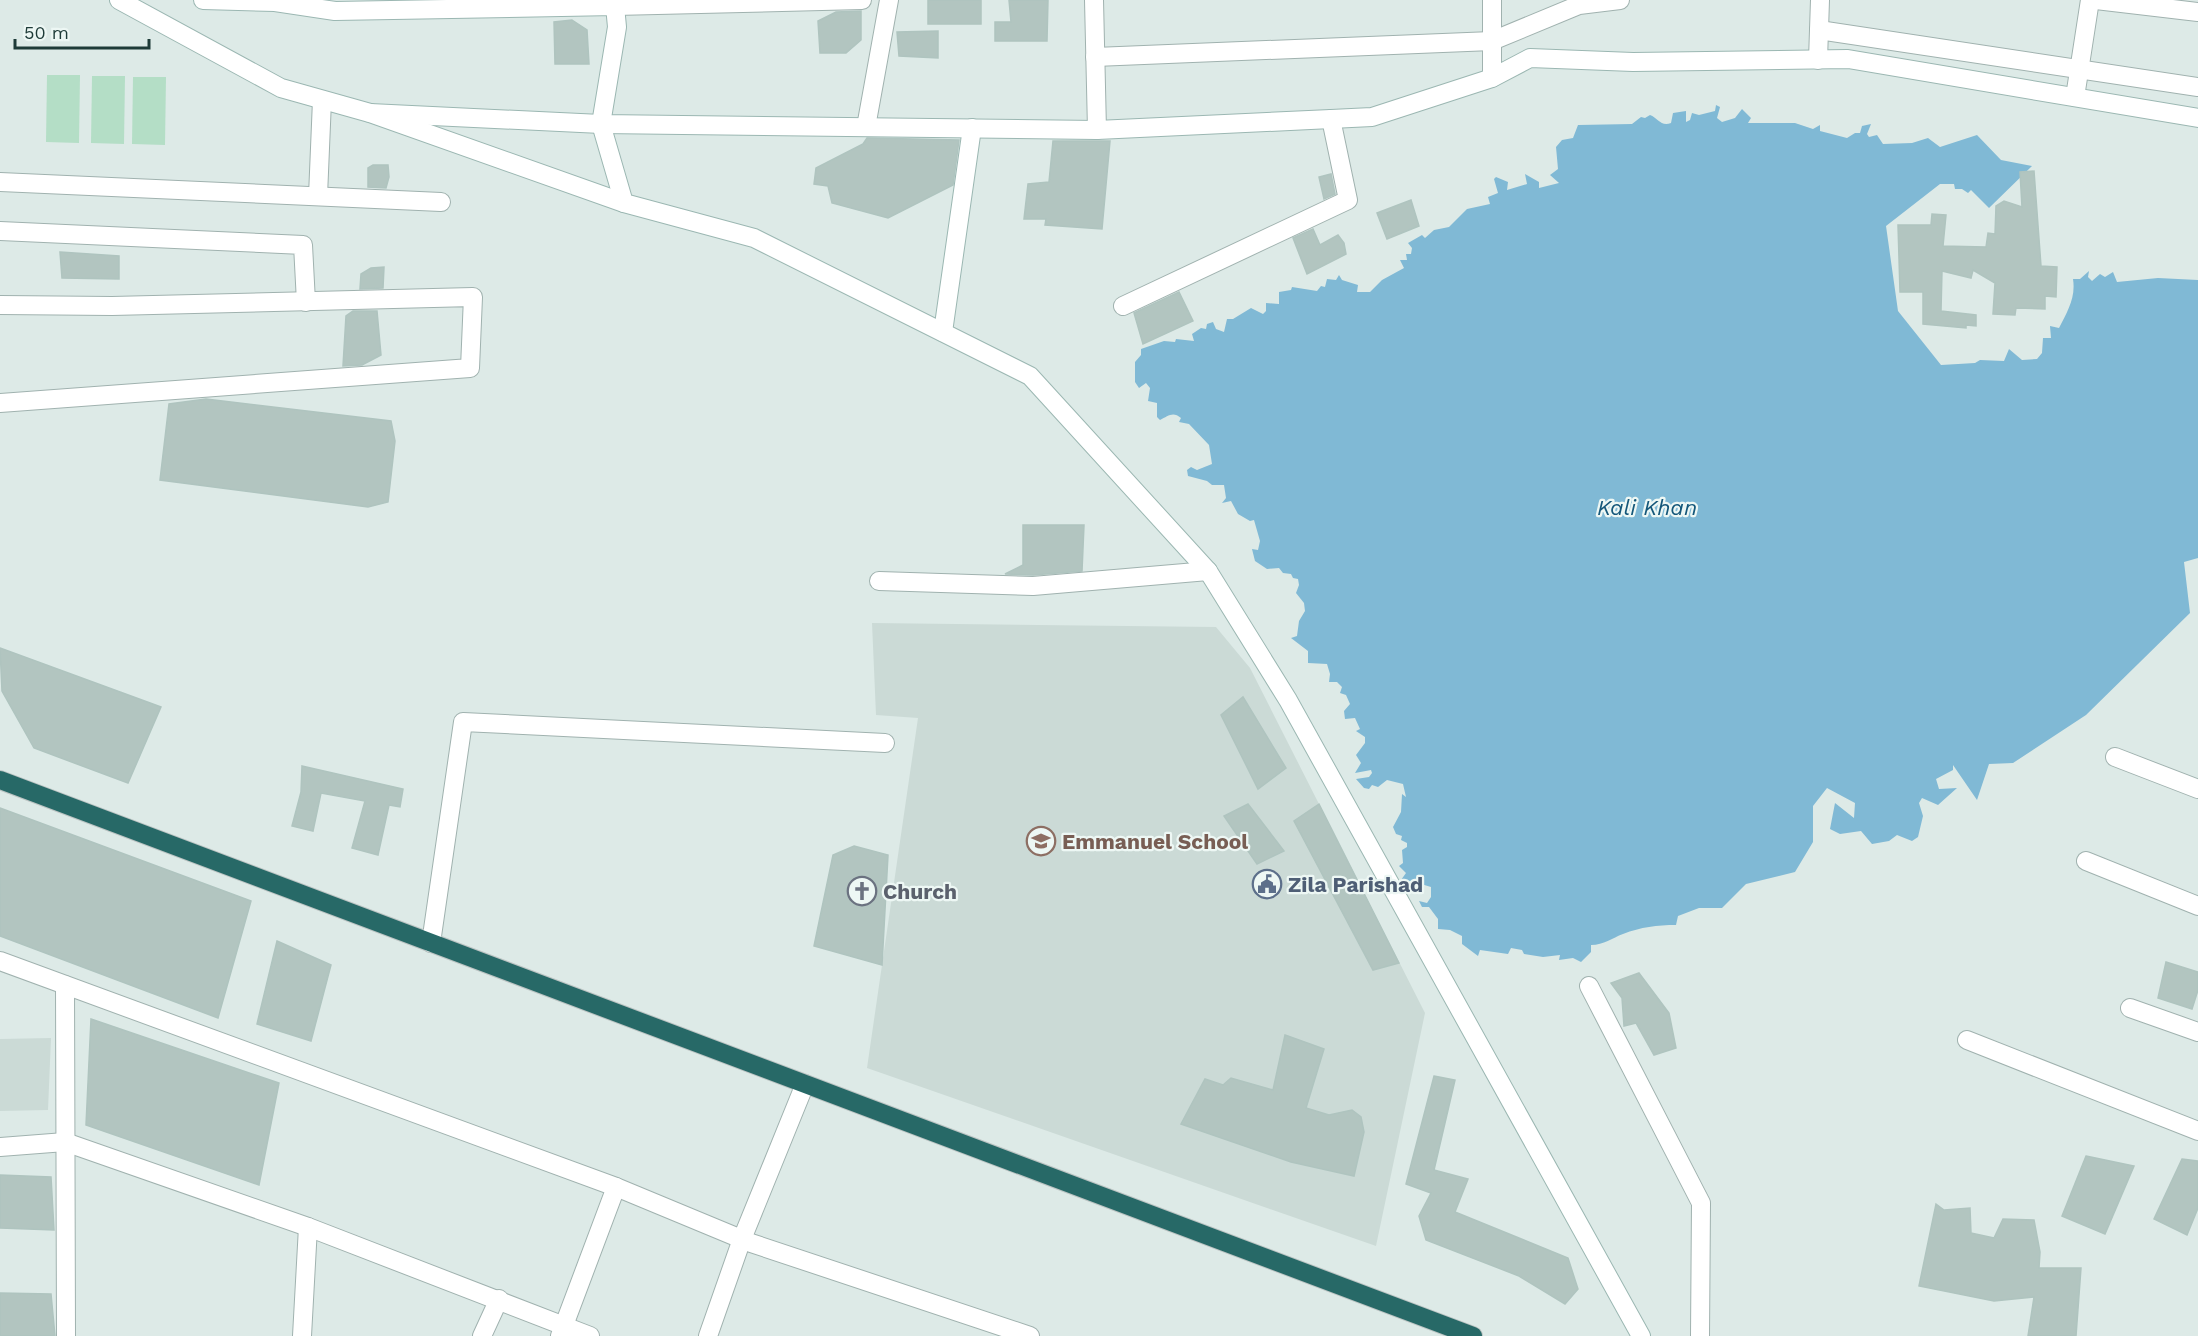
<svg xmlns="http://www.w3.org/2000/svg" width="2198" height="1336" font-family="'Work Sans',sans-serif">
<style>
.built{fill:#cbdad6}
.green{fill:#b4dec6}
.water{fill:#80b9d5}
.building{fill:#b2c5c0;stroke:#afc4bf;stroke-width:1.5}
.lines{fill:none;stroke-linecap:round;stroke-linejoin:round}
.street-casing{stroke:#a0b2af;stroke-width:20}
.secondary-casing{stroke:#9bb7b2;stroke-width:20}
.highway-casing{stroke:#bcc4c3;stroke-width:20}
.street{stroke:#fff;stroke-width:18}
.secondary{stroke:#fff;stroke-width:18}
.highway{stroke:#276967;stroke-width:18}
.labels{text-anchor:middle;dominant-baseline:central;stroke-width:4.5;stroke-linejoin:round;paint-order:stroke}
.education-label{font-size:21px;font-weight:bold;fill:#785e54;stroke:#edf7f4;text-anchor:start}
.service-label{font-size:21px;font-weight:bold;fill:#4e5e75;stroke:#edf7f4;text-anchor:start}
.worship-label{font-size:21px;font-weight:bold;fill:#5b616d;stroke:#edf7f4;text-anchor:start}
.water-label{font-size:22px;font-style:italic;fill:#14577a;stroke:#edf7f4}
</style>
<rect width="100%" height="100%" fill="#ddeae7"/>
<g class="built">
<polygon points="872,623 1216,627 1250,668 1425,1013 1376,1246 867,1068 918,718 876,715"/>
<polygon points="51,1038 48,1110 0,1111 0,1039"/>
</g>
<g class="green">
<polygon points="47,75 80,75 79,143 46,142"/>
<polygon points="92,76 125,76 124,144 91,143"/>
<polygon points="133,77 166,77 165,145 132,144"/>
</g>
<path class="water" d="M1716 105 1720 107 1717 118 1722 122 1735 118 1742 109 1751 118 1748 123H1795L1813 129 1820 125V131L1847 138 1855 133H1860L1862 126 1871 124 1867 134 1869 137 1877 135 1883 144 1912 143 1928 138 1940 147 1977 135 2001 160 2032 166 1989 208 1971 190 1968 193 1962 189H1955L1954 184H1940L1886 226 1898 311 1941 365 1975 363 1980 360 2004 361 2009 349 2022 360 2037 359 2042 353 2043 338H2051L2050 326 2059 328C2067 312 2076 298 2073 279H2080L2089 271 2088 277 2092 281 2100 274 2105 277 2113 272 2117 282 2158 278 2198 280V558L2184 562 2190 613 2086 715 2013 763 1989 764 1977 800 1953 765V770L1936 779 1939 789 1957 788 1938 805 1922 798 1919 803 1923 816 1918 837 1912 841 1897 835 1889 841 1872 844 1861 831 1840 834 1830 829 1835 803 1854 818 1855 803 1827 788 1813 806V842L1795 872 1746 884 1722 908H1699L1678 916 1676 925C1657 925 1641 927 1623 934 1612 938 1604 945 1591 945V952L1581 962 1573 958 1559 960 1560 955 1543 957 1524 954 1522 950 1511 948 1508 954 1480 950 1478 956 1462 944V936L1450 930 1438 929V919L1429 907H1422L1419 901 1427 903 1431 897V887L1411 881 1403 885 1401 880 1406 873 1399 866 1403 863 1402 850 1407 847V843L1401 840 1402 836 1396 834 1393 827 1401 812 1402 794 1406 797 1403 784 1387 780 1378 787 1372 785 1369 789 1364 788 1356 779 1369 777 1372 773 1371 770 1355 773 1361 763 1356 755 1365 743V737L1356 731 1360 729 1355 718 1345 719 1344 711 1350 704 1346 695 1340 693 1342 687 1337 682H1329L1330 674 1327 664 1308 663V651L1291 638 1297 636 1299 621 1305 611 1304 603 1296 593 1299 585 1298 579 1293 578 1291 574 1283 573 1279 568 1267 569 1255 561 1252 549 1258 550 1260 541 1254 520 1250 521 1238 514 1231 501 1222 503 1226 498 1224 485H1212L1207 481 1188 476 1187 470 1191 467 1197 470 1212 464 1209 445 1189 424 1179 422 1181 418C1173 411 1168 416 1160 420L1157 417V403L1148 401 1150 388 1146 383 1139 388 1135 382V362L1141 355V349L1164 341 1175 342 1176 339 1194 341 1192 334 1201 328 1206 329 1207 324 1213 322 1216 329 1224 332 1227 319H1233L1251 308 1263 314 1266 311V303L1279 304V292L1291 290 1292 287 1317 291 1321 286 1325 287 1327 279 1336 280 1339 275 1342 280 1358 285 1357 292H1370L1382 280 1404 268 1400 260H1407L1406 254H1411L1412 248 1408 243 1422 235 1425 238 1434 230 1449 227 1467 209 1490 204 1488 197 1498 193 1494 179 1496 177 1508 182 1507 190 1527 184 1525 174 1539 182V188L1559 183 1550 175 1558 169 1556 147 1562 140 1573 138 1578 125 1632 124 1641 117 1645 118 1650 115C1658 118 1661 127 1671 123L1673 113 1686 111V122L1690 120 1692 113 1699 115 1715 111Z"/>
<g class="building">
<rect x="928" y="0" width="53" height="24"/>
<polygon points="1009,0 1048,0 1047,41 995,41 995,22 1011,22"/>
<polygon points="861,11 861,40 846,53 820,53 818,21 836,12"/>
<polygon points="572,20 587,30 589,64 555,64 554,22"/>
<polygon points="938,31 938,58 899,56 897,32"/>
<polygon points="867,138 959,140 953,185 888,218 832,203 828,186 814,184 816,168 863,144"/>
<polygon points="1053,141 1110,141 1102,229 1045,225 1046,219 1024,219 1028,184 1049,182"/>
<polygon points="373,165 388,165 389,177 386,188 368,187 368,168"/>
<polygon points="2034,171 2041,266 2057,267 2056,297 2045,296 2045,309 2016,308 2015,315 1993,314 1995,283 1973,270 1971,278 1942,271 1941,311 1976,315 1976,326 1966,325 1966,328 1923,324 1923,292 1900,292 1898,225 1931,225 1932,214 1946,215 1943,246 1986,247 1988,233 1995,234 1996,206 2004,201 2022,207 2020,172"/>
<polygon points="1331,174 1335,194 1324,199 1319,177"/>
<polygon points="1411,200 1419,226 1387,239 1377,213"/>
<polygon points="1313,229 1320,245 1338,235 1344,243 1346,254 1307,274 1293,238"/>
<polygon points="60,252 119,256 119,279 62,278"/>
<polygon points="384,267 383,288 360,289 361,274 371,268"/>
<polygon points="1179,292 1193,321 1143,344 1134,313"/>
<polygon points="353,311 377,311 381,355 362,365 343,366 346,316"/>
<polygon points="206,399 391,421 395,441 388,502 368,507 160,480 169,404"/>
<polygon points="1023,525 1084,525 1082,571 1033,575 1005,574 1023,565"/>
<polygon points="0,648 161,707 128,783 34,748 2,691"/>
<polygon points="1243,697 1286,768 1258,789 1221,715"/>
<polygon points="302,766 403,789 400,807 389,805 378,855 352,848 365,801 321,793 313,831 292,826 301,792"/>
<polygon points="1248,804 1284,851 1257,864 1224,816"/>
<polygon points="1319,804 1399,963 1373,970 1294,821"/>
<polygon points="0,808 251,901 218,1018 0,936"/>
<polygon points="854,846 888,855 882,965 814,946 833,855"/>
<polygon points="277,941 331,965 311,1041 257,1024"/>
<polygon points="2166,962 2198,972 2198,990 2192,1009 2158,998"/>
<polygon points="1639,973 1669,1013 1676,1048 1654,1055 1636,1023 1624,1026 1622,998 1611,983"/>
<polygon points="91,1019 279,1083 259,1185 86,1125"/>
<polygon points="1285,1035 1324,1049 1306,1108 1329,1115 1352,1110 1361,1117 1364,1132 1354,1176 1291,1162 1181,1124 1205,1079 1223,1085 1231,1078 1273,1090"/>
<polygon points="1434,1076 1455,1080 1434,1170 1468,1179 1455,1212 1568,1258 1578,1289 1565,1304 1519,1276 1426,1240 1419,1216 1431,1193 1406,1184"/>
<polygon points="2086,1156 2134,1166 2105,1234 2062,1216"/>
<polygon points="2182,1159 2198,1161 2198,1208 2187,1235 2154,1219"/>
<polygon points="0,1175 51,1177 54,1230 0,1228"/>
<polygon points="1936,1204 1944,1210 1970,1208 1971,1233 1994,1238 2003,1219 2034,1220 2040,1252 2039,1268 2081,1268 2076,1336 2028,1336 2034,1297 1994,1301 1919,1286"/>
<polygon points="0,1293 51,1294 55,1336 0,1336"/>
</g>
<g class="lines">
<g class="street-casing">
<g id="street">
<polyline points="1094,0 1097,130"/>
<polyline points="2096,0 2198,12"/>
<polyline points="615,6 862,0"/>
<polyline points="1819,30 2198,87"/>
<polyline points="1095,57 1492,41 1579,5 1620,0"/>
<polyline points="1818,60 1820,0"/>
<polyline points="1492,78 1492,0"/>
<polyline points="2075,97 2090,0"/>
<polyline points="866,127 889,0"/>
<polyline points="0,182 441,202"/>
<polyline points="318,196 322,100"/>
<polyline points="0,231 303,245 306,302"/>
<polyline points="0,305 112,306 473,297 470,368 0,403"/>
<polyline points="1123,306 1348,200 1331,119"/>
<polyline points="879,581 1033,586 1208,571"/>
<polyline points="2115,757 2198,789"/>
<polyline points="2086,861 2198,906"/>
<polyline points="431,943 463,722 885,743"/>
<polyline points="0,961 616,1187 751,1243 1030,1336"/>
<polyline points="65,985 66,1336"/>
<polyline points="1589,986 1701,1203 1700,1336"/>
<polyline points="2130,1008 2198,1032"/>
<polyline points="1967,1040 2198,1131"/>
<polyline points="0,1147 65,1142 308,1227 590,1336"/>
<polyline points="302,1336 308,1227"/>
<polyline points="482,1336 499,1299"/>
<polyline points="560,1336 616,1187"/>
<polyline points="708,1336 742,1239 805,1084"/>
</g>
</g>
<g class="secondary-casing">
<g id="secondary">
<polyline points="119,0 281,88 370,113 624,203"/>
<polyline points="203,0 275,2 335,11 615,6 617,27 601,124 624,203 754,238 1030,376 1208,571 1288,700 1641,1336"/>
<polyline points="370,113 601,124 1097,130 1331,119 1372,117 1492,78 1530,58 1633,62 1848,59 2198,118"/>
<polyline points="943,332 972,128"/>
</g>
</g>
<g class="highway-casing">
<polyline id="highway" points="0,780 1473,1336"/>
</g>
<use href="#street" class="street"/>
<use href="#secondary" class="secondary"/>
<use href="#highway" class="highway"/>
</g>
<defs>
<g id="school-ring" transform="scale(1.5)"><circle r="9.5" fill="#edf7f4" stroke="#8d6e63" stroke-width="1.5"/><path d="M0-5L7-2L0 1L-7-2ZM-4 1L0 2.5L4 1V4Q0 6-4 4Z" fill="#8d6e63"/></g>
<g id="civic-ring" transform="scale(1.5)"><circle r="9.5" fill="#edf7f4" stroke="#5c6f8a" stroke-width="1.5"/><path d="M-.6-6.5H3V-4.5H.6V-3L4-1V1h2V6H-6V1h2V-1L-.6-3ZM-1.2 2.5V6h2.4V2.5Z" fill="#5c6f8a"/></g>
<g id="church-ring" transform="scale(1.5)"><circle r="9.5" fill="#edf7f4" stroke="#6b7280" stroke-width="1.5"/><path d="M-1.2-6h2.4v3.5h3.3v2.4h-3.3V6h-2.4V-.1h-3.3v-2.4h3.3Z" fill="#6b7280"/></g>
</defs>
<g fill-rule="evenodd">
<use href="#school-ring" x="1041" y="841"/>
<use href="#civic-ring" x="1267" y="884"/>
<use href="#church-ring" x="862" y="891"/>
</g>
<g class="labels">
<g class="education-label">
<text x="1062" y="841">Emmanuel School</text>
</g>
<g class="service-label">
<text x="1288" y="884">Zila Parishad</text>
</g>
<g class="worship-label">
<text x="883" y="891">Church</text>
</g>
<g class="water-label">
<text x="1647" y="507">Kali Khan</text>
</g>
</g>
<path d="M15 39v9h134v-9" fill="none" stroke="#1e3b38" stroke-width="3"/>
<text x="24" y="39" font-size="18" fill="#1e3b38" stroke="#edf7f4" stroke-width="4.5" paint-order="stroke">50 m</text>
</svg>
